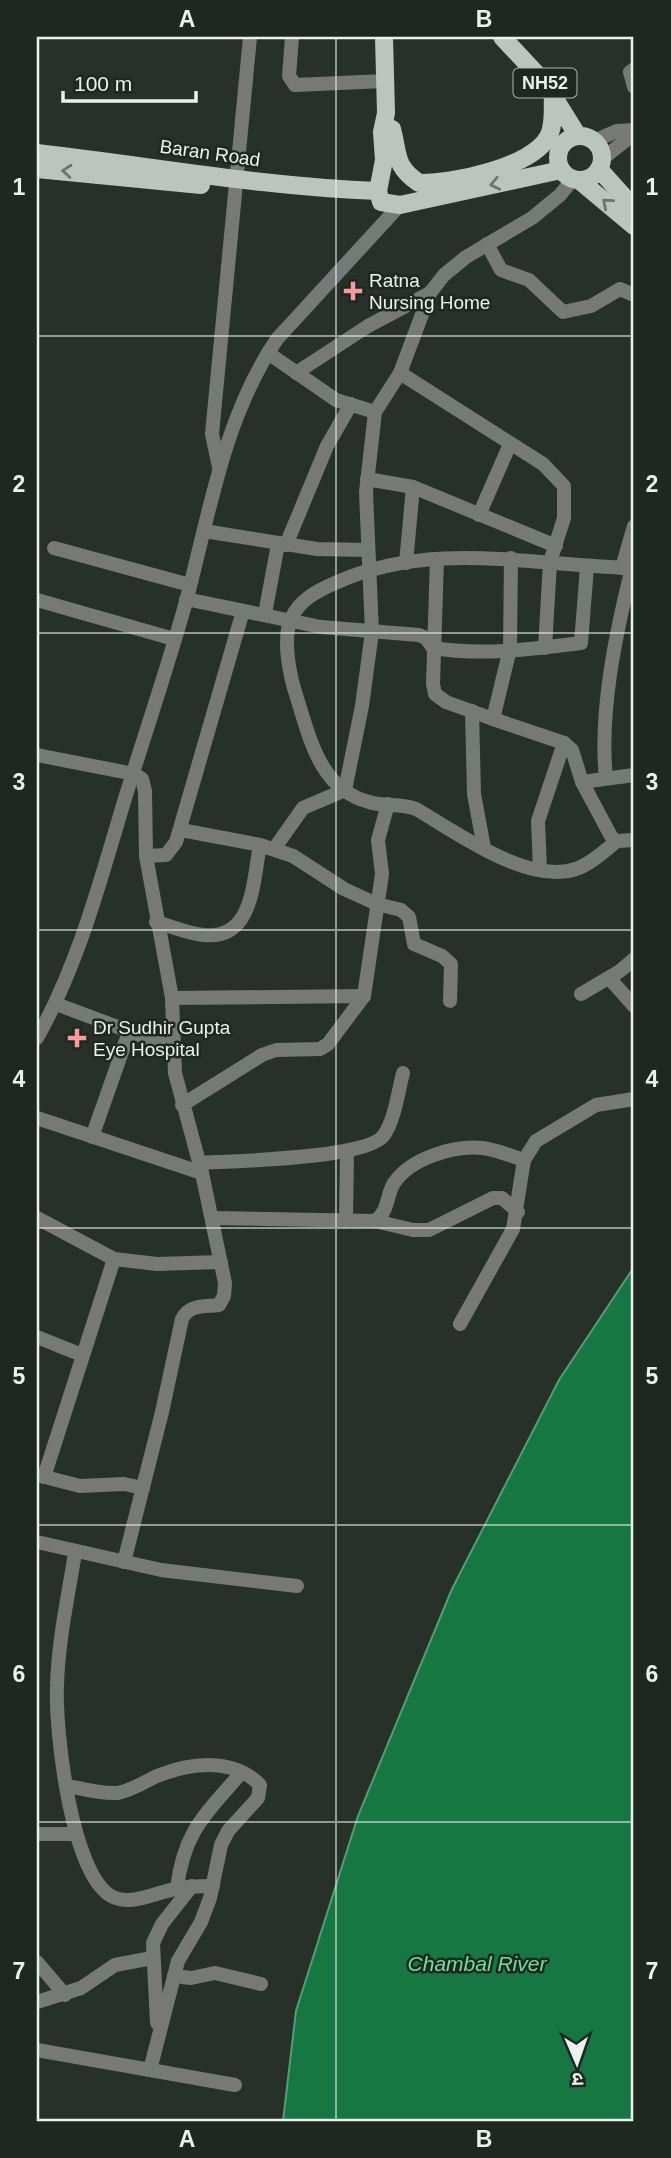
<svg xmlns="http://www.w3.org/2000/svg" width="671" height="2158" font-family="Arial,'Noto Sans Devanagari',sans-serif">
<style>
.water{fill:#167742;stroke:#569c75;stroke-width:2}
.lines{fill:none;stroke-linecap:round;stroke-linejoin:round}
.minor{stroke:#757a76;stroke-width:14}
.major{stroke:#bbc5bd;stroke-width:18}
.oneway{stroke:#6c766e}
.grid{fill:none;stroke:#ebf1ec;stroke-width:2;stroke-opacity:0.55}
.poi-dot{fill:#f59b9c;stroke:#1e2720;stroke-width:2.5}
.labels{text-anchor:middle;dominant-baseline:central;stroke-width:5;stroke-linejoin:round;paint-order:stroke}
.shield{fill:#1e2720;stroke:#aeb4af;stroke-width:2}
.shield-label{font-size:18px;font-weight:bold;fill:#ebf1ec}
.street-label{font-size:19px;fill:#ebf1ec;stroke:#1e2720}
.poi-label{font-size:19px;fill:#ebf1ec;stroke:#1e2720;text-anchor:start}
.water-label{font-size:21px;font-style:italic;fill:#6de097;stroke:#1e2720}
.neatline{fill:none;stroke:#ebf1ec;stroke-width:2.5}
.grid-label{font-size:23px;text-anchor:middle;font-weight:bold;fill:#ebf1ec}
</style>
<rect width="100%" height="100%" fill="#27312a"/>
<polygon class="water" points="634,1267 634,2115 631,2121 283,2121 296,2011 358,1816 452,1589 559,1380"/>
<g class="lines">
<g class="minor">
<polyline points="292,37 289,76 295,85 385,81"/>
<polyline points="634,69 630,72 634,87"/>
<polyline points="594,141 617,131 634,130"/>
<polyline points="602,159 634,134"/>
<polyline points="487,244 501,270 529,280 563,312 591,306 620,289 634,295"/>
<polyline points="268,353 336,400 375,412"/>
<polyline points="296,373 368,326 430,293"/>
<polyline points="400,373 543,464 564,486 564,518 550,562 545,648"/>
<polyline points="219,467 212,434 250,37"/>
<polyline points="367,479 413,487 556,546"/>
<polyline points="479,515 510,444"/>
<polyline points="204,531 317,549 368,550"/>
<polyline points="286,545 327,446 351,404"/>
<polyline points="54,548 190,585"/>
<polyline points="511,558 510,649 493,719 564,743 572,750 582,782 612,838 617,841 634,840"/>
<polyline points="437,559 433,684 435,694 446,702 493,719"/>
<polyline points="406,563 413,487"/>
<polyline points="622,568 634,526"/>
<path d="M186 599 321 627 419 635 426 638 433 648C482 656 533 649 581 643L587 567"/>
<polyline points="37,600 174,639"/>
<polyline points="265,614 278,544"/>
<polyline points="472,711 474,794 484,848"/>
<path d="M37 755 134 774 142 779 145 791 146 856 172 998 175 1073 202 1173 225 1283 224 1296 219 1305C205 1307 189 1304 182 1319L162 1412 124 1562"/>
<path d="M606 778C599 712 616 632 632 568"/>
<polyline points="582,782 634,775"/>
<polyline points="181,830 260,845 293,856 344,889 377,904 401,910 409,917 414,944 442,956 451,964 450,1001"/>
<path d="M617 841C604 851 591 864 576 869 527 885 456 832 416 809 400 803 384 807 369 802 320 789 310 739 297 698 290 677 282 640 291 619 299 600 317 591 335 583 432 539 533 566 634 568"/>
<polyline points="274,849 303,808 345,790 362,706 372,632 366,492 375,412 400,373 430,293 444,275 466,257 532,218 560,195 573,179"/>
<polyline points="146,856 166,855 176,842 243,611"/>
<polyline points="540,870 538,821 564,743"/>
<path d="M156 922C171 926 188 934 204 935 254 940 253 880 260 845"/>
<polyline points="609,978 634,1006"/>
<polyline points="581,994 620,971 634,959"/>
<polyline points="172,998 364,996"/>
<polyline points="56,1004 174,1048"/>
<path d="M37 1038C78 965 99 885 123 805 144 736 168 667 187 598 210 510 225 415 277 339L400 205"/>
<polyline points="182,1105 262,1055 276,1050 320,1049 328,1044 364,996 382,874 378,840 388,804"/>
<polyline points="37,1118 202,1173"/>
<polyline points="92,1137 129,1032"/>
<path d="M200 1163C232 1161 368 1159 384 1135 395 1119 398 1092 403 1073"/>
<polyline points="37,1218 114,1259 157,1264 221,1262"/>
<path d="M212 1218 375 1221C389 1211 386 1196 394 1183 411 1158 454 1145 483 1148 497 1150 511 1156 524 1160"/>
<polyline points="346,1221 347,1151"/>
<polyline points="375,1221 413,1230 429,1230 493,1198 502,1198 518,1212"/>
<polyline points="460,1324 513,1229 524,1160 536,1141 596,1105 634,1099"/>
<polyline points="37,1337 82,1355"/>
<polyline points="37,1475 80,1486 124,1484 143,1488"/>
<polyline points="44,1477 114,1259"/>
<polyline points="37,1542 161,1570 297,1586"/>
<path d="M75 1553C68 1597 58 1642 57 1686 55 1729 71 1877 113 1897 133 1906 156 1892 176 1889 188 1886 200 1886 213 1886"/>
<path d="M68 1786C83 1789 101 1794 117 1793 131 1791 144 1782 157 1776 190 1763 233 1757 260 1785L258 1798 228 1831 221 1845 210 1898 201 1922 178 1961 150 2070"/>
<polyline points="37,1834 76,1834"/>
<path d="M177 1888C184 1831 205 1815 241 1773"/>
<polyline points="37,1962 65,1995"/>
<polyline points="174,1976 191,1978 215,1973 261,1984"/>
<polyline points="37,2002 81,1988 115,1965 152,1958"/>
<polyline points="157,2023 153,1943 162,1924 192,1886"/>
<polyline points="37,2050 235,2085"/>
</g>
<g class="major">
<polyline points="384,37 386,113 382,132 384,160 378,191 381,202 400,205 561,170"/>
<polyline points="502,37 545,83 578,136"/>
<path d="M392 129C399 155 394 166 419 183 451 184 532 167 548 137 555 125 552 108 553 95"/>
<circle cx="580" cy="158" r="22"/>
<path d="M37 153C151 166 264 187 378 191"/>
<polyline points="37,169 201,185"/>
<polyline points="599,169 634,208"/>
<polyline points="579,180 634,226"/>
</g>
</g>
<defs><path id="oneway-chevron" d="M-2-3.5L2.5 0L-2 3.5" fill="none" stroke-width="1.6" stroke-linecap="round" stroke-linejoin="round" transform="scale(1.75)"/></defs>
<g class="oneway">
<use href="#oneway-chevron" transform="translate(67 171) rotate(-175)"/>
<use href="#oneway-chevron" transform="translate(495 184) rotate(168)"/>
<use href="#oneway-chevron" transform="translate(607 203) rotate(-139)"/>
</g>
<path class="grid" d="M336 37V2121M37 336H634M37 633H634M37 930H634M37 1228H634M37 1525H634M37 1822H634"/>
<g class="poi-dot">
<path d="M349.5 280.5h7v7h7v7h-7v7h-7v-7h-7v-7h7z"/>
<path d="M73.5 1027.5h7v7h7v7h-7v7h-7v-7h-7v-7h7z"/>
</g>
<g class="labels">
<rect class="shield" x="513.5" y="68.5" width="63" height="29" rx="5"/>
<g class="shield-label">
<text x="545" y="83">NH52</text>
</g>
<g class="street-label">
<text transform="translate(210 153) rotate(8)">Baran Road</text>
</g>
<g class="poi-label">
<text x="369" y="280">Ratna<tspan x="369" dy="22">Nursing Home</tspan></text>
<text x="93" y="1027">Dr Sudhir Gupta<tspan x="93" dy="22">Eye Hospital</tspan></text>
</g>
<g class="water-label">
<text x="477" y="1963">Chambal River</text>
</g>
</g>
<rect width="671" height="2158" fill="none" stroke="#1e2720" stroke-width="77"/>
<g transform="translate(577 2063) rotate(178)" stroke="#1e2720" stroke-width="5" paint-order="stroke">
<path d="M0-5L12 26L0 18L-12 26Z" fill="#ebf1ec"/>
<text y="-10" font-size="19" font-weight="bold" text-anchor="middle" fill="#ebf1ec">उ</text>
</g>
<path d="M63 91v10h133v-10" fill="none" stroke="#ebf1ec" stroke-width="3.5"/>
<text x="74" y="91" font-size="21" fill="#ebf1ec" stroke="#1e2720" stroke-width="5" paint-order="stroke">100 m</text>
<rect x="38" y="38" width="594" height="2082" class="neatline"/>
<g class="grid-label">
<text x="187" y="27">A</text>
<text x="484" y="27">B</text>
<text x="19" y="195">1</text>
<text x="652" y="195">1</text>
<text x="19" y="492">2</text>
<text x="652" y="492">2</text>
<text x="19" y="790">3</text>
<text x="652" y="790">3</text>
<text x="19" y="1087">4</text>
<text x="652" y="1087">4</text>
<text x="19" y="1384">5</text>
<text x="652" y="1384">5</text>
<text x="19" y="1682">6</text>
<text x="652" y="1682">6</text>
<text x="19" y="1979">7</text>
<text x="652" y="1979">7</text>
<text x="187" y="2147">A</text>
<text x="484" y="2147">B</text>
</g>
</svg>
